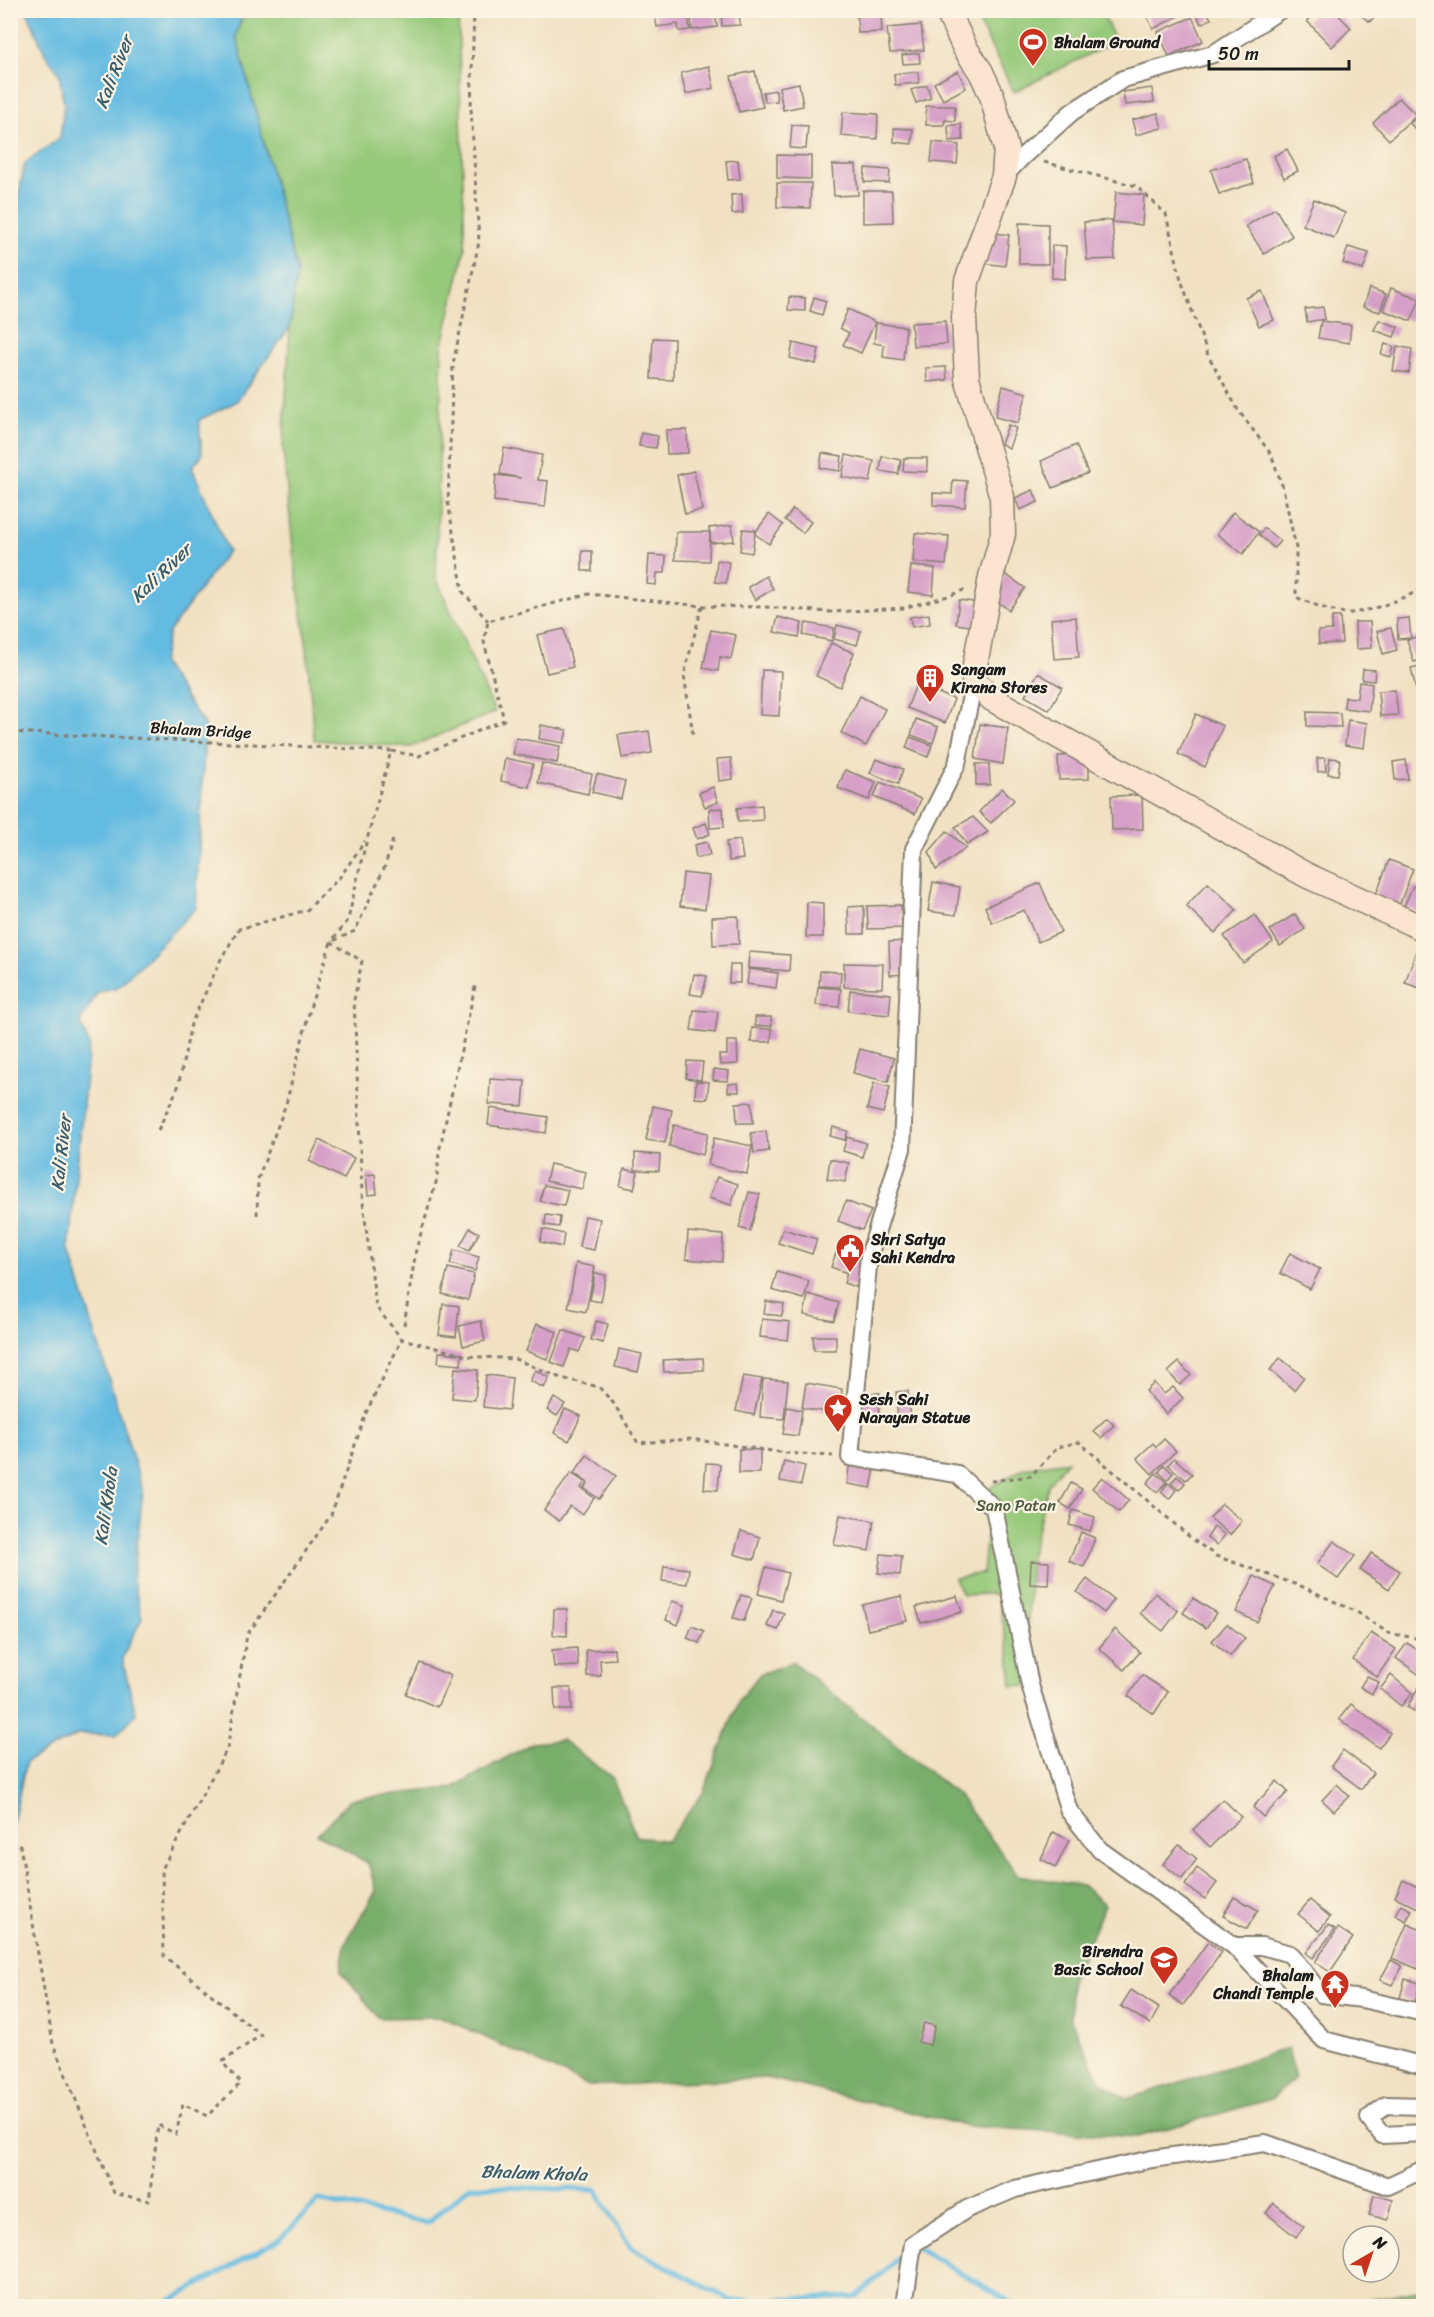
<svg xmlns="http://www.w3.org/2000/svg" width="1434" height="2317" font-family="Sriracha,sans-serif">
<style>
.green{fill:#96c97a;stroke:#59724b;stroke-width:1.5}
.forest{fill:#78ad6a;stroke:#4a6443;stroke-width:1.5}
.water{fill:#64bbe1;stroke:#406c7e;stroke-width:1.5}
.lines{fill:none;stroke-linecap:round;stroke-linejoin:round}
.stream{stroke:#64bbe1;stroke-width:5}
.building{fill:#d69fc7}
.minor-casing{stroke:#867e6f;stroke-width:20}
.secondary-casing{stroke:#867e6f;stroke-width:27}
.path{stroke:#867e6f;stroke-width:3;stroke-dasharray:4.5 4.5;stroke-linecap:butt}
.minor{stroke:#fff;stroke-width:16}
.secondary{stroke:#fce5d0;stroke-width:24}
.labels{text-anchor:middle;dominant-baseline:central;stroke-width:4.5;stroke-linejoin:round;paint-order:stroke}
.poi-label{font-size:16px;font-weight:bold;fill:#1c1c1c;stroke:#fcf5e5;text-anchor:start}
.street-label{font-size:16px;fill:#1c1c1c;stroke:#fcf5e5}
.park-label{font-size:16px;fill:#47593d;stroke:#fcf5e5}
.water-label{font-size:18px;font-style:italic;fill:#395c6b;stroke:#fcf5e5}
</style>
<rect width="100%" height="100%" fill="#fcf5e5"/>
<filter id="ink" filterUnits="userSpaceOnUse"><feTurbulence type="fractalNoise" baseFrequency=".0167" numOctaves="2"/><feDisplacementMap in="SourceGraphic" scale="12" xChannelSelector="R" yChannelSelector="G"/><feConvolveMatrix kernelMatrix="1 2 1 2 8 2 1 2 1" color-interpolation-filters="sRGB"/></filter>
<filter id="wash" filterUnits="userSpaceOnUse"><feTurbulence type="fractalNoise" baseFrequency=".008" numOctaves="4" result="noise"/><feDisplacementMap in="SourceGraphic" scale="24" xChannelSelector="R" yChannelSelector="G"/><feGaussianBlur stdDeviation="1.35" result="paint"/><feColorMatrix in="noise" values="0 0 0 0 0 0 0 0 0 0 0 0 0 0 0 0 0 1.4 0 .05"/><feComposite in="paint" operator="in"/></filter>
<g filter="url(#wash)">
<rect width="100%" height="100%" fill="#f1e1c2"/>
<g class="green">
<polygon points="244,11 458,11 465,249 442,348 436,578 495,712 411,747 314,740 307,649 294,558 283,448 290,327 297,272 236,35"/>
<polygon points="973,11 1101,11 1116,41 1014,92"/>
<polygon points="1067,1461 1049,1483 1031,1554 1027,1646 1043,1688 1030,1685 1012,1686 1009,1653 997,1594 962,1595 955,1578 983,1573 991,1487 1024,1468"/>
</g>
<g class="forest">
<polygon points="793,1662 959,1796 1018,1875 1083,1886 1105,1905 1070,1984 1071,2020 1101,2082 1127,2099 1288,2048 1295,2078 1271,2099 1137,2137 967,2126 768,2078 589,2086 442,2017 379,2018 341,1971 345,1943 376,1891 368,1863 317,1834 351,1799 452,1788 532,1743 562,1740 612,1777 636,1836 667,1841 703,1793 739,1700 760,1674"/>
<polygon points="1423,2289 1423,2306 1335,2306"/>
</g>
<g class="water">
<polygon points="27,11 244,11 236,35 297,272 290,327 236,402 199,420 202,455 192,467 228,551 169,632 162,663 205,726 196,908 118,987 98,992 80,1022 89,1044 69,1248 143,1491 133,1580 142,1618 122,1658 136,1714 116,1735 79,1734 26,1762 11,1831 10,993 20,951 10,894 10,197 18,197 25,163 60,138 64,105 59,73 45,54"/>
<polygon points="10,1920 18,2025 11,2074 10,2074"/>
</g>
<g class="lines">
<g class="stream">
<polyline points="915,2246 1017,2306"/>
<polyline points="161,2306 280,2239 319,2200 427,2223 470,2186 596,2190 630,2247 732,2301 857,2297 908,2248"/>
</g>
</g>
<g id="blocks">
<g class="building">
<polygon points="687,10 690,30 679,31 678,24 657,27 655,14"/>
<polygon points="690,10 715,10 717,27 692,30"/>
<polygon points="721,10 739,10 740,25 722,26"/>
<polygon points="1144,10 1183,10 1184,13 1153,29"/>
<polygon points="1195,10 1206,10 1211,19 1201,24"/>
<polygon points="1318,10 1334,10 1351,28 1332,47 1307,21"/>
<polygon points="1362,10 1379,10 1370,22 1359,14"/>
<polygon points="881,14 882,32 858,33 857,16"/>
<polygon points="1192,17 1203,41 1169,56 1158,32"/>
<polygon points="921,25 924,50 890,53 887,28"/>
<polygon points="919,53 920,63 903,64 902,55"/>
<polygon points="709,66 714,88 686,94 681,73"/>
<polygon points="755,71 763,107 739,112 731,76"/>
<polygon points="958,71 966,88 943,100 934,83"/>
<polygon points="918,72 919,83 895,85 894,74"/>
<polygon points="799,83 803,106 783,110 779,87"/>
<polygon points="927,85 931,98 916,103 911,90"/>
<polygon points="1152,88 1154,102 1125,105 1123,92"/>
<polygon points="776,90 777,101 765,102 763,92"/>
<polygon points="1399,98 1416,115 1389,140 1373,123"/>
<polygon points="926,106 955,106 955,121 945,120 944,125 926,125"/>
<polygon points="843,112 878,114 877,139 841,136"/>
<polygon points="1158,113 1162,128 1136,135 1132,120"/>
<polygon points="1421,113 1424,115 1424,130 1419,134 1410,123"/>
<polygon points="961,124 963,140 949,141 948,126"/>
<polygon points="792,125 808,126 806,149 790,148"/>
<polygon points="894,128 913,129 912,144 894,142"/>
<polygon points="933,142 959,145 957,164 931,162"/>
<polygon points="1287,149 1298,171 1284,178 1274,156"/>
<polygon points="777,155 811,156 811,179 777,178"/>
<polygon points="1246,159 1254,183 1219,194 1211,170"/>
<polygon points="738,160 740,179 728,180 726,161"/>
<polygon points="832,165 856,165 858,195 834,196"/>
<polygon points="865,168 890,170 889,183 864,182"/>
<polygon points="777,183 811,183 810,208 777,207"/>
<polygon points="863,191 892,191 893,222 863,223"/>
<polygon points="1116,192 1144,195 1142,225 1113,222"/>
<polygon points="742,194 743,213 732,214 731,195"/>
<polygon points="1314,199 1345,213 1334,238 1303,225"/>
<polygon points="1275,208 1292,236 1264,254 1246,226"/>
<polygon points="1112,220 1115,259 1087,260 1084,222"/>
<polygon points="1019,223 1048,224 1048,264 1019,264"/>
<polygon points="987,232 1009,235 1005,266 983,263"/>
<polygon points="1052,245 1066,246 1065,279 1052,278"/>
<polygon points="1348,247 1369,253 1363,270 1343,263"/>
<polygon points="1369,288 1386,294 1380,312 1363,307"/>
<polygon points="1391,288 1420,299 1411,321 1383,310"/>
<polygon points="1262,291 1274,320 1259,326 1246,298"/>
<polygon points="789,297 805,298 805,311 788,310"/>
<polygon points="814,297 826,301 822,315 810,311"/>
<polygon points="1323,307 1325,319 1307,322 1305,309"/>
<polygon points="848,309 875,322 861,353 843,345 849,333 840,328"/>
<polygon points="1379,320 1398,327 1394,337 1374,330"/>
<polygon points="945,321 947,344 913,346 911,323"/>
<polygon points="1321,321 1351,325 1349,343 1318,338"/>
<polygon points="876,323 906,327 903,360 883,357 884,345 874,343"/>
<polygon points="653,338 674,339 673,380 651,379"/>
<polygon points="793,343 819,349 816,364 790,358"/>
<polygon points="1385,344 1394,347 1391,357 1381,354"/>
<polygon points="1397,346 1412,349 1409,373 1393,371"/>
<polygon points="946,367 947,380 927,382 926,368"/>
<polygon points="1003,386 1027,393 1018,423 995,417"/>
<polygon points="1008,425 1016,428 1009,448 1001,444"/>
<polygon points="666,430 687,430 688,453 667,454"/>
<polygon points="641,433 658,436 656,448 639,446"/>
<polygon points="1076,445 1088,473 1053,488 1041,461"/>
<polygon points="504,448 542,455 538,480 548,481 545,507 494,501 496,475 521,478 500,474"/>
<polygon points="822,453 842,456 840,471 820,468"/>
<polygon points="846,455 874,461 870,482 842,477"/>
<polygon points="882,456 901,460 898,474 880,471"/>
<polygon points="904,458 927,458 927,472 903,471"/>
<polygon points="694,471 702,510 685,514 677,475"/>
<polygon points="953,480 967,481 965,507 933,505 933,493 952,494"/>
<polygon points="1033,490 1038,502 1020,510 1015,498"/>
<polygon points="793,509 811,522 803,533 785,520"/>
<polygon points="1233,512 1259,532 1243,554 1217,534"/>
<polygon points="769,514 783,525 769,544 755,534 752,553 740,551 743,529 755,530 755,533"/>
<polygon points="732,525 734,541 711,543 709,528"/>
<polygon points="1264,528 1280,541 1274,548 1259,535"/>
<polygon points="676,532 710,532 709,561 675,560"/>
<polygon points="915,533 949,536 946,565 913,562"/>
<rect x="582" y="551" width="10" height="20"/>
<polygon points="649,555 666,556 665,573 657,573 656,585 647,584"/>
<polygon points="717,560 729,562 726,583 715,582"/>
<polygon points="911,566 935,568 933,595 908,592"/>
<polygon points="1005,574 1025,588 1009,610 990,596"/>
<polygon points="766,576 773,589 755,600 748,587"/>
<polygon points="959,600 980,603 977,627 956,624"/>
<polygon points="929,614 930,624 912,627 910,617"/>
<polygon points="778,617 802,623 799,637 774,632"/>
<polygon points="1076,617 1079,657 1054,659 1051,619"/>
<polygon points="1332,617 1340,617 1342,643 1319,644 1318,631 1332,630"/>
<polygon points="1409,618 1411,638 1398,639 1397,619"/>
<polygon points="1355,622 1370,622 1372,648 1356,649"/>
<polygon points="806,623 834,628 832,641 803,635"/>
<polygon points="837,625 861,631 857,645 834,639"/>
<polygon points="1391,628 1397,650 1383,654 1377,631"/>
<polygon points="564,629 573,667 547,673 537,635"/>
<polygon points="711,630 736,635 731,659 720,657 718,671 703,668"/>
<polygon points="1424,634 1424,659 1414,662 1407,640"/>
<polygon points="831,643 854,653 840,687 816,676"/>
<polygon points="1424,665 1424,687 1416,689 1411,668"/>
<polygon points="1363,669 1375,670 1374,681 1362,680"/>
<polygon points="762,670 781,671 779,716 760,715"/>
<polygon points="1038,673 1062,687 1049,710 1025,696"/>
<polygon points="1359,682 1372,684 1369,711 1344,708 1345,697 1357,698"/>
<polygon points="916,685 954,699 945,723 907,708"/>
<polygon points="1395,690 1398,715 1380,716 1378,691"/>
<polygon points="860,696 885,709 866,746 841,733"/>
<polygon points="1307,712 1340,713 1341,727 1307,726"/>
<polygon points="1196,714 1223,726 1205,767 1178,754"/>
<polygon points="916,719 938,727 933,743 911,735"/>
<polygon points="1348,720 1367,723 1364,748 1345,745"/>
<polygon points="980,724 1008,728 1003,764 975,759"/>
<polygon points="541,725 567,730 564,743 539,739"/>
<polygon points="649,731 652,753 622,758 618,735"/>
<polygon points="910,737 932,745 928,757 906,748"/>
<polygon points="516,738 560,746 557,763 513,754"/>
<polygon points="1089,755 1089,779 1059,780 1058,756"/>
<polygon points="505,758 533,764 529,787 501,781"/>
<polygon points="731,758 733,779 719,781 717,759"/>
<polygon points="1317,758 1325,758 1326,771 1318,772"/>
<polygon points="1330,758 1340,759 1338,775 1328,774"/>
<polygon points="876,759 903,769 898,784 870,773"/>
<polygon points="1406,760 1408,779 1395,780 1393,762"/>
<polygon points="542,763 592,774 588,794 538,783"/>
<polygon points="976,764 989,764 990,785 976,785"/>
<polygon points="845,770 876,782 869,800 838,788"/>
<polygon points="597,774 625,781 621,799 592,792"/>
<polygon points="880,782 921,799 915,814 874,797"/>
<polygon points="713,787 718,802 705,807 699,793"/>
<polygon points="1002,788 1014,800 991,823 979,812"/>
<polygon points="1142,795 1143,829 1112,830 1111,796"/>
<polygon points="762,805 763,820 738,822 737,808"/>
<polygon points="723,808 724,827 710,828 709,809"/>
<polygon points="973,817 988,832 967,845 955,827"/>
<polygon points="706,823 710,834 697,839 693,828"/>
<polygon points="947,831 966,848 936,870 929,852"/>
<polygon points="740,840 743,859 729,861 726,842"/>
<polygon points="707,842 710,855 696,858 694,845"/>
<polygon points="1389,860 1413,869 1399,906 1375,897"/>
<polygon points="683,873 709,876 705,909 680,906"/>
<polygon points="933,882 960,887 956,915 928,911"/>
<polygon points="1040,883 1061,932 1038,942 1024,910 992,923 985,907"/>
<polygon points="1208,883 1237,910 1215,933 1186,906"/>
<polygon points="1413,886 1424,890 1423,914 1404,906"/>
<polygon points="807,902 823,903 823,937 806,937"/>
<polygon points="901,905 902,928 868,929 867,906"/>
<polygon points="864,906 864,934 849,934 848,907"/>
<polygon points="1295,914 1305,929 1280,946 1270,930"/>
<polygon points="1255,915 1273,942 1243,963 1224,936"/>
<polygon points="738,916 739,944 713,945 712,917"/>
<polygon points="1421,937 1424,938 1424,977 1420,988 1405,983"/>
<polygon points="906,941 907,974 890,975 889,942"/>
<polygon points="749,952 790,955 789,971 748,968"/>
<polygon points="844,963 883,964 882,988 844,987"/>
<polygon points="730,965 740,965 740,983 729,983"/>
<polygon points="749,969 778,973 776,988 747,984"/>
<polygon points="820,971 841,972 840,987 819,986"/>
<polygon points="694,974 707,976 702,996 690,994"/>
<polygon points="818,987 841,989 839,1007 816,1005"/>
<polygon points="850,990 891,994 889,1015 848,1011"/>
<polygon points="694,1010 718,1012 715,1033 691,1030"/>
<polygon points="755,1017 771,1017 772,1026 755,1026"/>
<polygon points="752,1028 772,1029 771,1042 751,1042"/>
<polygon points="727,1041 737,1041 738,1064 720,1065 719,1055 727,1055"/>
<polygon points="860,1049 894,1058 888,1082 853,1073"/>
<polygon points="687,1061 703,1062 701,1080 686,1078"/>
<polygon points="714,1069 729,1071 728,1081 713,1080"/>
<polygon points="490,1079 525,1081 523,1106 489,1104"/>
<polygon points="696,1081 709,1082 707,1099 695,1098"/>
<polygon points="738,1083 739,1092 728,1092 728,1084"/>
<polygon points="874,1083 890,1087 883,1113 867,1109"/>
<polygon points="752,1102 753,1123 737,1123 736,1103"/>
<polygon points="653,1106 672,1110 665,1143 646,1140"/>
<polygon points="490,1108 548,1117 546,1133 488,1125"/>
<polygon points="674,1125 708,1133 703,1155 669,1146"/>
<polygon points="833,1127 848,1131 845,1140 830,1136"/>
<polygon points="766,1131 769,1151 754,1153 751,1133"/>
<polygon points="847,1137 866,1143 862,1157 843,1151"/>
<polygon points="714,1138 752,1146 747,1174 708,1165"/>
<polygon points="319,1140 354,1158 344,1179 309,1161"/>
<polygon points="635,1153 660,1155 659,1171 635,1170"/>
<polygon points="830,1159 849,1163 845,1182 827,1179"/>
<polygon points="550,1164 586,1172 582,1189 546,1181"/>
<polygon points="624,1169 638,1172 634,1189 620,1186"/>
<polygon points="375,1174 377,1194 368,1195 366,1175"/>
<polygon points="717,1177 738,1184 731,1205 709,1198"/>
<polygon points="544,1185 568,1190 564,1206 540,1201"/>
<polygon points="749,1192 760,1194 750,1231 739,1228"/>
<polygon points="846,1201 871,1211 862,1230 838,1221"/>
<polygon points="546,1215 560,1217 559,1227 545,1225"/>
<polygon points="585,1216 600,1219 594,1250 579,1247"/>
<polygon points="470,1228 479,1233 469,1251 460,1246"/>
<polygon points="543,1229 564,1234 562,1247 540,1242"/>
<polygon points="783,1229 817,1239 812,1254 778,1243"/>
<polygon points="688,1232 723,1235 722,1262 686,1259"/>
<polygon points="454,1250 479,1257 475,1271 450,1264"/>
<polygon points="837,1250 867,1261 858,1288 844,1283 847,1273 831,1267"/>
<polygon points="1290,1253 1320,1269 1310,1289 1280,1273"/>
<polygon points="576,1263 595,1267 586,1312 568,1308"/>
<polygon points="448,1268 474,1274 468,1300 442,1294"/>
<polygon points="777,1272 809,1281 804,1299 772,1290"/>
<polygon points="595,1273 606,1275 601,1302 590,1300"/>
<polygon points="808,1294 839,1303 834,1321 804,1315"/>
<polygon points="766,1301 784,1304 782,1316 764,1314"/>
<polygon points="443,1304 459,1306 456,1337 439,1335"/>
<polygon points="762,1319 790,1322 788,1340 760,1337"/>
<polygon points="481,1321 485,1341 463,1346 459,1326"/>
<polygon points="596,1321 608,1324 603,1343 591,1340"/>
<polygon points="537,1324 557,1332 547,1359 526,1351"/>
<polygon points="563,1330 585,1338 579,1352 571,1349 564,1367 551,1362"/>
<polygon points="813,1336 836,1336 836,1350 814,1350"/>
<polygon points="619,1349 642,1354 638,1372 615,1367"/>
<polygon points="439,1352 462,1354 461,1365 438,1363"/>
<polygon points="703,1358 704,1370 664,1372 663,1360"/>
<polygon points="1280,1358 1304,1377 1294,1390 1270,1370"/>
<polygon points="1179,1362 1191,1375 1180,1385 1168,1372"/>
<polygon points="455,1368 478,1370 475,1400 452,1398"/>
<polygon points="535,1370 549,1377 544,1388 530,1381"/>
<polygon points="486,1375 512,1378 509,1410 483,1407"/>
<polygon points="743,1376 762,1379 754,1415 736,1411"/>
<polygon points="763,1379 788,1381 784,1419 760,1417"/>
<polygon points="806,1383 842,1389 839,1414 802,1408"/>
<polygon points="1154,1383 1164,1394 1173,1387 1183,1398 1166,1414 1146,1391"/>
<polygon points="908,1391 911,1419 898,1420 896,1392"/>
<polygon points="862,1393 880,1393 879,1421 861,1421"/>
<polygon points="554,1398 565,1404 557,1416 547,1410"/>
<polygon points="787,1407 802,1410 798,1436 783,1434"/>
<polygon points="565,1409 581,1416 569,1441 554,1433"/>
<polygon points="1107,1418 1114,1425 1101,1438 1093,1431"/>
<polygon points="1164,1439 1176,1451 1152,1474 1137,1458 1153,1443 1156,1447"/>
<polygon points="739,1449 760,1450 760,1473 739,1473"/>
<polygon points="587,1455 616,1476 599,1499 584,1488 588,1483 574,1473"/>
<polygon points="1174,1458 1192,1474 1186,1480 1168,1465"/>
<polygon points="850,1460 876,1464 871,1488 847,1484"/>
<polygon points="784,1461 805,1466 801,1485 780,1481"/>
<polygon points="706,1463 720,1464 718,1490 704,1489"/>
<polygon points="1164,1465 1173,1473 1167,1480 1159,1472"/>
<polygon points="571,1473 585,1482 581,1488 594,1498 582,1515 570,1506 559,1521 544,1510"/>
<polygon points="1156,1473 1167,1482 1157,1492 1147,1483"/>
<polygon points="1177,1476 1185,1483 1179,1490 1171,1483"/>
<polygon points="1102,1477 1129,1500 1119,1512 1092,1488"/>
<polygon points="1071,1483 1082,1489 1070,1509 1060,1503"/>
<polygon points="1168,1483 1176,1490 1169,1499 1161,1492"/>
<polygon points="1222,1504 1242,1521 1230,1535 1210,1518"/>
<polygon points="1073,1510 1095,1517 1090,1531 1069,1525"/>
<polygon points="840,1515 874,1521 869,1551 834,1545"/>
<polygon points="1214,1527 1225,1535 1217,1545 1207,1538"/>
<polygon points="741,1531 760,1537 754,1560 734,1554"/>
<polygon points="1081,1532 1095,1538 1084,1567 1069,1561"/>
<polygon points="1334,1541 1355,1556 1338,1579 1317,1564"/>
<polygon points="1371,1553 1400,1571 1389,1589 1360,1570"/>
<polygon points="881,1554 902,1556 900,1575 878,1573"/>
<polygon points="1031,1561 1049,1562 1048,1585 1030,1584"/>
<polygon points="664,1566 689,1569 687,1584 662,1581"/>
<polygon points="766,1567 788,1573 781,1600 758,1594"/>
<polygon points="1254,1576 1275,1586 1257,1622 1236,1612"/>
<polygon points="1087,1579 1114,1600 1104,1613 1077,1592"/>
<polygon points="1155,1593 1178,1611 1163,1631 1140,1613"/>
<polygon points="741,1595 752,1598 744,1621 733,1618"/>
<polygon points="901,1596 907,1621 868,1630 862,1605"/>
<polygon points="957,1596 962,1612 921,1623 916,1607"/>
<polygon points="1193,1598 1216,1613 1206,1628 1183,1613"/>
<polygon points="672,1601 685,1605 678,1625 666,1620"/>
<polygon points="554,1609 567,1609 567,1636 553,1635"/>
<polygon points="773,1610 784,1613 778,1630 767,1626"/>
<polygon points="1227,1624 1245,1638 1230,1656 1212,1641"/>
<polygon points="692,1626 704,1631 699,1643 687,1638"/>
<polygon points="1115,1629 1140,1652 1124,1670 1099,1648"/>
<polygon points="1371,1633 1396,1649 1377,1677 1353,1660"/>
<polygon points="1407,1643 1424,1654 1424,1671 1421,1676 1396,1658"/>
<polygon points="577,1648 578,1666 554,1667 552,1650"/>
<polygon points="614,1649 615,1659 600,1660 601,1676 587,1676 586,1650"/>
<polygon points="420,1663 451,1676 437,1707 406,1694"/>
<polygon points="1142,1675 1168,1692 1154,1714 1128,1696"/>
<polygon points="1391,1675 1412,1693 1401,1706 1380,1689"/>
<polygon points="1367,1676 1379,1682 1372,1694 1360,1687"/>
<polygon points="1421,1683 1424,1684 1424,1717 1407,1707"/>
<polygon points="554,1688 571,1688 572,1710 555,1710"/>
<polygon points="1351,1704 1390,1733 1379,1748 1339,1719"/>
<polygon points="1343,1750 1373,1773 1361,1789 1331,1766"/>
<polygon points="1277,1781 1288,1792 1263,1817 1253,1807"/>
<polygon points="1337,1784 1349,1796 1334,1811 1322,1800"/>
<polygon points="1223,1799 1241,1817 1210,1847 1193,1830"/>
<polygon points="1053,1832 1069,1840 1056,1867 1041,1859"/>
<polygon points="1179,1845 1197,1859 1182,1879 1163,1864"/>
<polygon points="1197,1868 1217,1883 1205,1899 1185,1885"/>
<polygon points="1403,1880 1424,1890 1424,1911 1395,1897"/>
<polygon points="1234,1897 1258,1910 1247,1929 1223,1916"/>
<polygon points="1310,1900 1330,1917 1319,1931 1298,1914"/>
<polygon points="1401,1904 1412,1911 1406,1921 1395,1915"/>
<polygon points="1407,1924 1424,1931 1424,1955 1418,1969 1392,1958"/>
<polygon points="1328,1925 1335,1929 1313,1958 1306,1953"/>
<polygon points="1338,1928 1353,1938 1330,1972 1315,1962"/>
<polygon points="1208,1942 1222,1952 1183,2005 1169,1995"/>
<polygon points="1391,1960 1402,1966 1392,1985 1380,1980"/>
<polygon points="1405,1979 1420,1983 1415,2002 1400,1998"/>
<polygon points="1131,1990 1159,2008 1150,2024 1121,2006"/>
<polygon points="924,2023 935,2026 930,2045 918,2042"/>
<polygon points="1374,2195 1393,2200 1388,2220 1369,2215"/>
<polygon points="1274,2203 1304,2227 1296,2237 1266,2213"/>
</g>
</g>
</g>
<g filter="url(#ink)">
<use href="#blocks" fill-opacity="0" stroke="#867e6f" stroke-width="1.5"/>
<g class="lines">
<g class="minor-casing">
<g id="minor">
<polyline points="1004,176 1022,157 1072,112 1123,79 1213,54 1280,10"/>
<polyline points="974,681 957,764 914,849 902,1149 869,1256 850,1457 957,1474 994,1508 1030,1685 1069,1811 1100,1850 1234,1946 1324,2040 1424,2066"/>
<polyline points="1234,1946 1262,1946 1290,1954 1321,1994 1362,1999 1424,2013"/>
<polyline points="1424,2106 1386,2105 1369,2118 1382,2135 1424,2133"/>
<polyline points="904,2306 913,2244 967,2209 1015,2189 1152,2159 1265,2143 1388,2186 1424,2169"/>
</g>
</g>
<g class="secondary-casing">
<polyline id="secondary" points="947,10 965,48 981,72 992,96 1006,149 1004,176 967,281 964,318 967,378 1002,497 1003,534 991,577 974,671 974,681 992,699 1306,875 1424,929"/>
</g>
<g class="path">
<polyline points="474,10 471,108 479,242 453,364 448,502 463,592 488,621"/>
<path d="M1044 162 1136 186 1166 214 1181 280 1208 355 1238 410 1271 454 1283 488 1296 548V597C1310 603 1335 614 1350 613 1375 611 1401 598 1424 589"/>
<polyline points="702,606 765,607 830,612 903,608 952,595 966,589"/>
<polyline points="10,732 391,751"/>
<polyline points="693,734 684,675 702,606 589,594 488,621 484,642 504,720 419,756 391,751 361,862 348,920 331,942 362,961 354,1000 362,1194 376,1307 402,1339 467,1356 515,1359 561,1378 599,1387 614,1404 638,1443 691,1439 785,1453 833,1456"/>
<polyline points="158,1130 178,1087 191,1024 221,959 239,929 307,910 340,877 365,841"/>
<polyline points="257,1215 258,1179 286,1104 311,1005 331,942 355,931 385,866 394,836"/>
<polyline points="404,1325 416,1250 437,1179 439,1152 476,982"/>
<polyline points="991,1481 1031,1476 1058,1447 1079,1442 1191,1538 1216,1556 1303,1587 1357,1612 1388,1633 1416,1638 1424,1645"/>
<polyline points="10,1844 20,1845 53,2044 114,2193 149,2201 158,2125 176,2134 183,2104 207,2116 241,2083 222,2062 261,2035 164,1956 162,1869 227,1749 247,1635 331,1515 366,1413 402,1339"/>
</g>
<use href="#minor" class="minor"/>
<use href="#secondary" class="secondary"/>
</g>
</g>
<defs>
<g id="stadium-pin" transform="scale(1.5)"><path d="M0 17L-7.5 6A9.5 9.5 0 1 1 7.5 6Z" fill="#c8321e" stroke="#fcf5e5"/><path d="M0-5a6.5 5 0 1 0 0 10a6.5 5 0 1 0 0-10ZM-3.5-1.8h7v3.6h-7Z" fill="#fff"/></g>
<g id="building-pin" transform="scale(1.5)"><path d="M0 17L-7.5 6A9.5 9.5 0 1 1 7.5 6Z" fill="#c8321e" stroke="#fcf5e5"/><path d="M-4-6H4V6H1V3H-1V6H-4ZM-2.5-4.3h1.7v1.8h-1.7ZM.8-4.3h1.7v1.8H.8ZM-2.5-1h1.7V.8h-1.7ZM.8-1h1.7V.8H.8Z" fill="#fff"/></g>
<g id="civic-pin" transform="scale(1.5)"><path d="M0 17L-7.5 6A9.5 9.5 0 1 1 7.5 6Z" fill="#c8321e" stroke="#fcf5e5"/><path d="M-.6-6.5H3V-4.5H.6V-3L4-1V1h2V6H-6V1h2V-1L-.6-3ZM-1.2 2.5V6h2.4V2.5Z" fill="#fff"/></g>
<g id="sight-pin" transform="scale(1.5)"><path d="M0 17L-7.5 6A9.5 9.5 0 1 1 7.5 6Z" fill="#c8321e" stroke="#fcf5e5"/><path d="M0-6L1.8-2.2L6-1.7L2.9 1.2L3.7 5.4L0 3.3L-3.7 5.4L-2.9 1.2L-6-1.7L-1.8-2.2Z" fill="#fff"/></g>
<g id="school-pin" transform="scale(1.5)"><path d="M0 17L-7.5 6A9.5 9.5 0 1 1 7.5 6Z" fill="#c8321e" stroke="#fcf5e5"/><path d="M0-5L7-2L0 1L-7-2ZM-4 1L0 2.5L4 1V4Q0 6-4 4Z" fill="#fff"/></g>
<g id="temple-pin" transform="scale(1.5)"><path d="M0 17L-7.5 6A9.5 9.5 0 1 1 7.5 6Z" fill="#c8321e" stroke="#fcf5e5"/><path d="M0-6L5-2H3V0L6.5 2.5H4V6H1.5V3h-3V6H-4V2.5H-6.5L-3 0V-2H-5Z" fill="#fff"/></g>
</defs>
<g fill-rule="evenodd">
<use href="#stadium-pin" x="1033" y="42"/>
<use href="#building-pin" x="930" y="678"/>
<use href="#civic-pin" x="850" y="1248"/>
<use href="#sight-pin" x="838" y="1408"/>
<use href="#school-pin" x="1164" y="1960"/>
<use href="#temple-pin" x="1335" y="1984"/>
</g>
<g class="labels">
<g class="poi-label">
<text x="1054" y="42">Bhalam Ground</text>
<text x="951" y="669">Sangam<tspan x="951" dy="18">Kirana Stores</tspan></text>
<text x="871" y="1239">Shri Satya<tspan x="871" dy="18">Sahi Kendra</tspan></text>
<text x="859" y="1399">Sesh Sahi<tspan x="859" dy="18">Narayan Statue</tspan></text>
<text x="1143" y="1951" text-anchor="end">Birendra<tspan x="1143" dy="18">Basic School</tspan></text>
<text x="1314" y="1975" text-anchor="end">Bhalam<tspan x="1314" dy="18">Chandi Temple</tspan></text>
</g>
<g class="street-label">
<text transform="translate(201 730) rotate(3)">Bhalam Bridge</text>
</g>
<g class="park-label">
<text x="1016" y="1505">Sano Patan</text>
</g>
<g class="water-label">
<text transform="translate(114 72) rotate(-69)">Kali River</text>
<text transform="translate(161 573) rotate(-44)">Kali River</text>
<text transform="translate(61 1153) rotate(-84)">Kali River</text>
<text transform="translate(106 1506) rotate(-82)">Kali Khola</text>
<text transform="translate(534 2173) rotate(2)">Bhalam Khola</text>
</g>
</g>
<rect width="1434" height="2317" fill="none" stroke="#fcf5e5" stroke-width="36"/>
<g transform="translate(1371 2254) rotate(39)"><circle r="28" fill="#fcf5e5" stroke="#a29e95" stroke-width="1.5"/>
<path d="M0-4.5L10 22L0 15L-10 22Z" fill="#c8321e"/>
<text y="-9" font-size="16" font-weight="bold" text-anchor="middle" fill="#1c1c1c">N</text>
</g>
<path d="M1209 60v9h140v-9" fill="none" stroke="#1c1c1c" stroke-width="3"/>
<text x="1218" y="60" font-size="18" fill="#1c1c1c" stroke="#fcf5e5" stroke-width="4.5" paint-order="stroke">50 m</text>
</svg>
